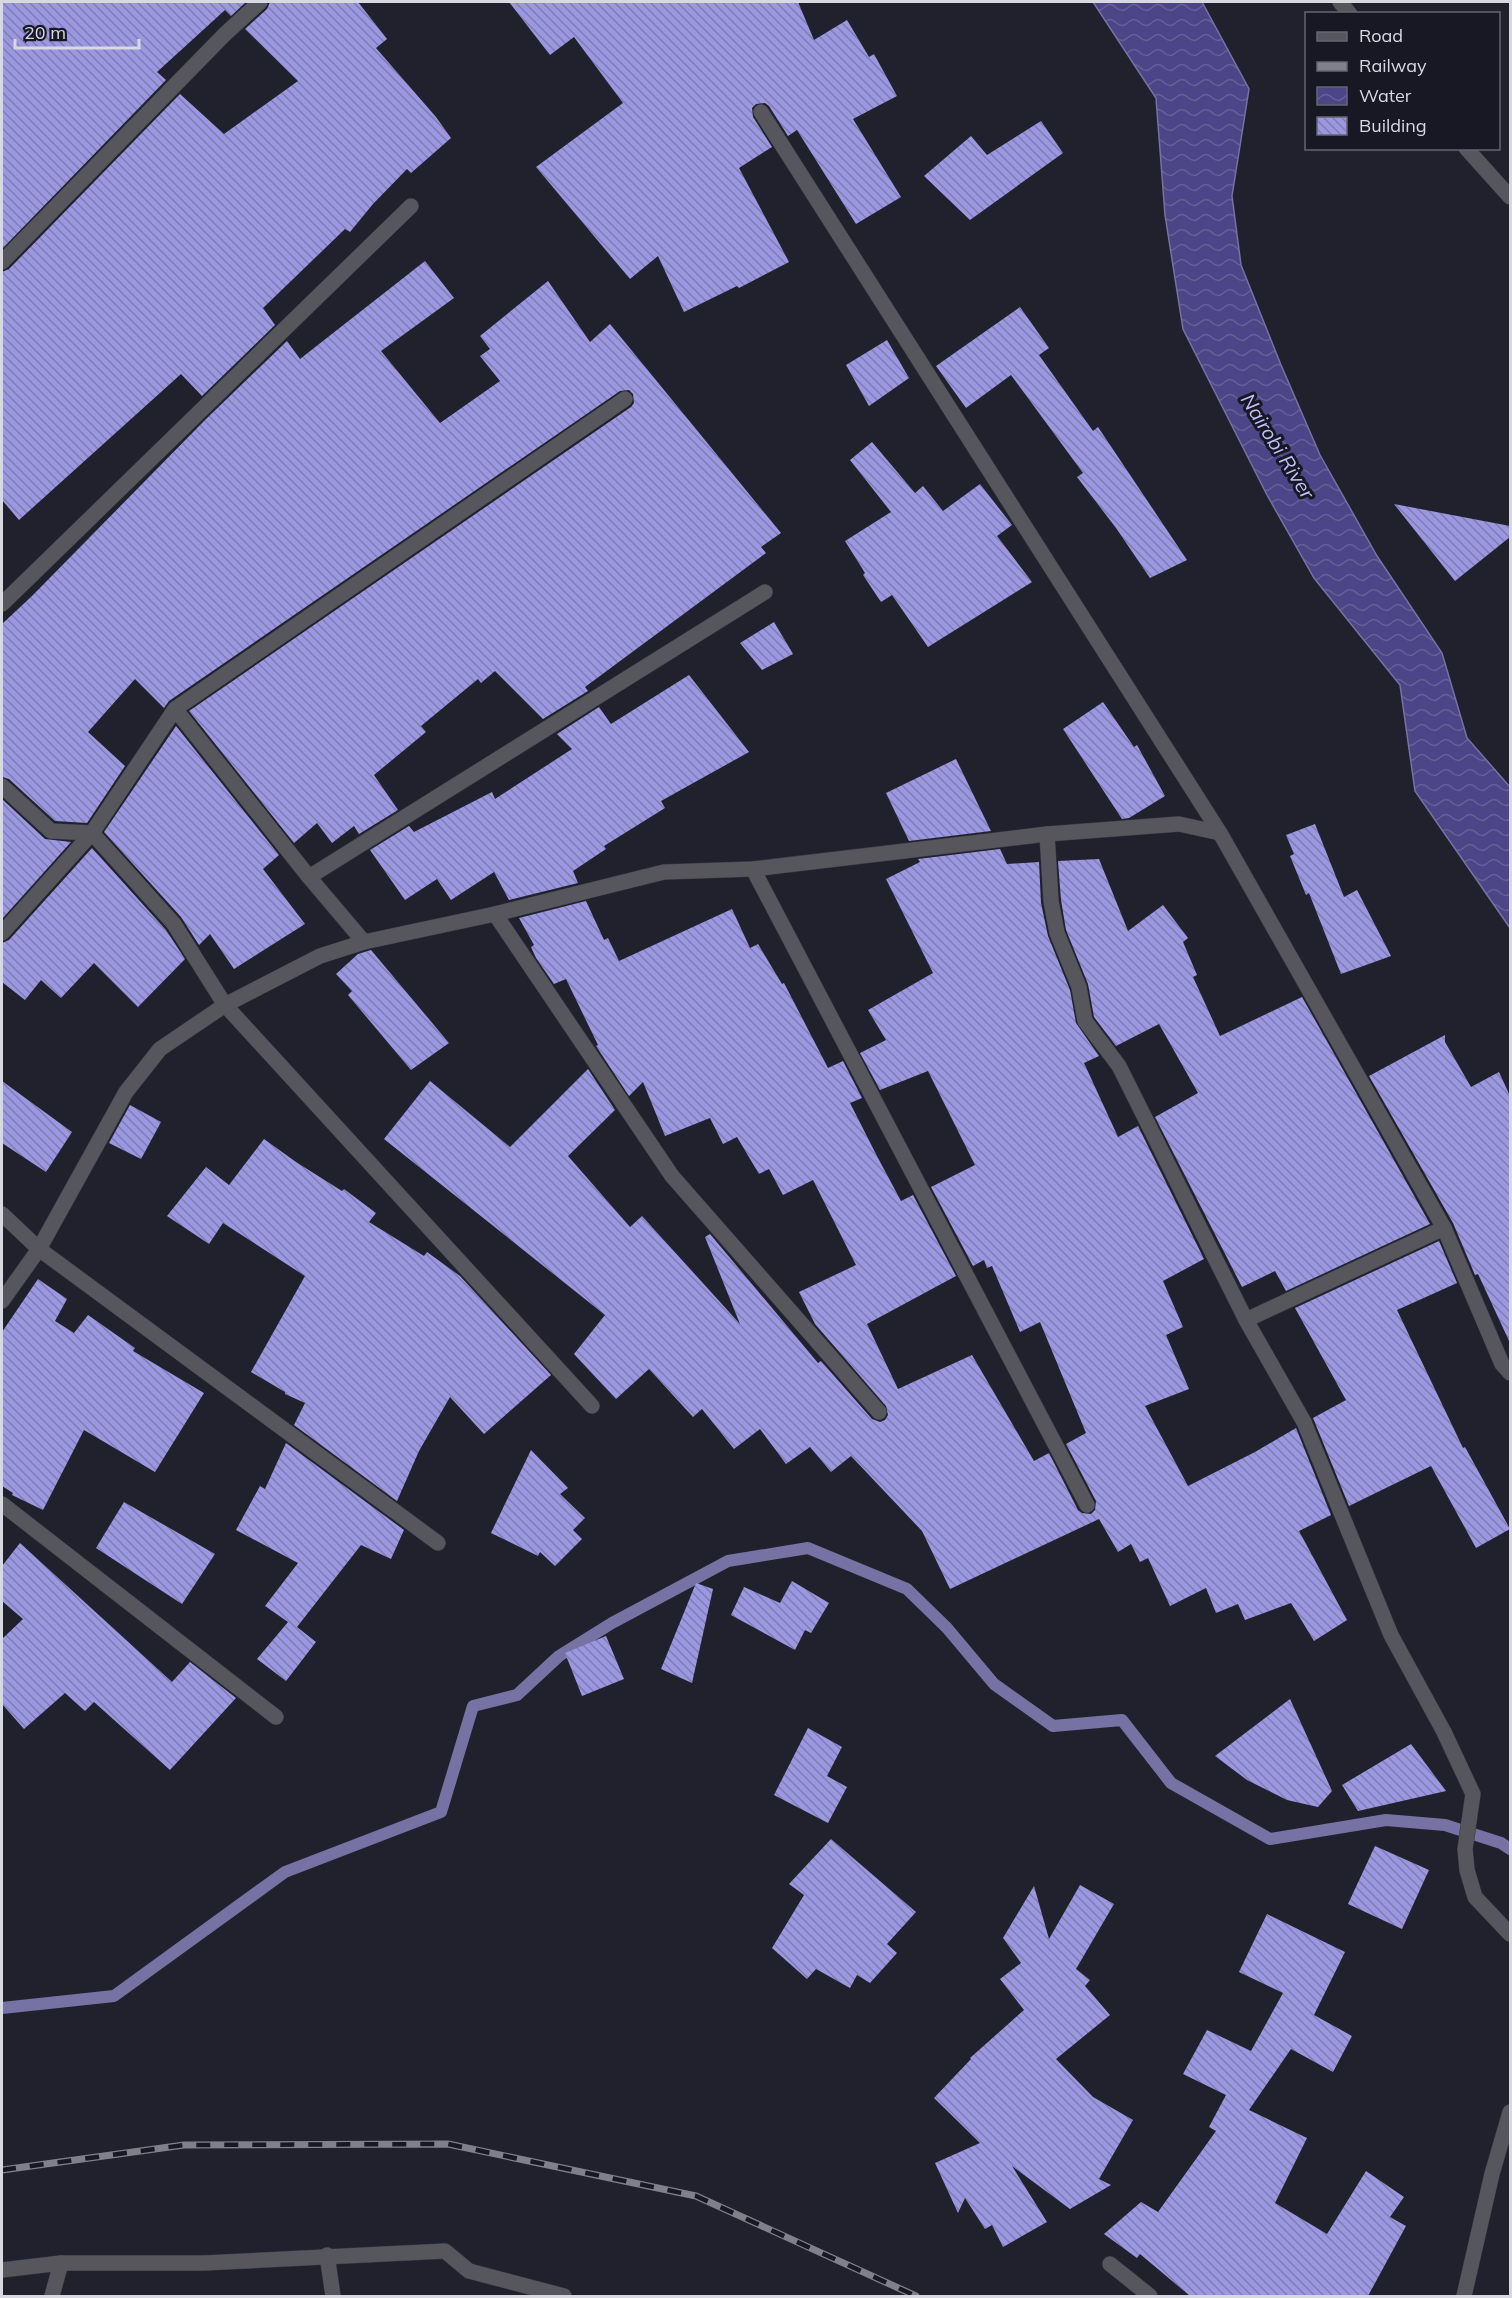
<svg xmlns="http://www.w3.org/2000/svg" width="1512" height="2298" font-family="Mulish,sans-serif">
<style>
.water{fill:url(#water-waves);stroke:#7672a3;stroke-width:1.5}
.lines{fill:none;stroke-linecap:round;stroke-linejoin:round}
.stream{stroke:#7672a3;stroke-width:12}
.building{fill:url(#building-back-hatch)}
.minor-casing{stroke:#3b3b47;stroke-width:16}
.minor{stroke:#56565c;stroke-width:15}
.rail-casing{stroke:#80808b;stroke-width:7}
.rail{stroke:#181824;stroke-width:4.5;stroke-dasharray:14;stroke-linecap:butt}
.labels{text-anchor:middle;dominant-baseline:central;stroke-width:6;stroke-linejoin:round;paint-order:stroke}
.water-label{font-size:20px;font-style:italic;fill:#c1c0fb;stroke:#181824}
</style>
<defs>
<pattern id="water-waves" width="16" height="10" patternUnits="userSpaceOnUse" patternTransform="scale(1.5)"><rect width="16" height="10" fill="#4c4688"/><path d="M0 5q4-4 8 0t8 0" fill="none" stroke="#656098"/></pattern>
<pattern id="building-back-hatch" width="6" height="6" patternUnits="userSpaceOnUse" patternTransform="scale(1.5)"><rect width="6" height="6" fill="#9b97e1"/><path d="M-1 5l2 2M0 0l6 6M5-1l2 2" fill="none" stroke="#807db2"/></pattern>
</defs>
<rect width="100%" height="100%" fill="#21212e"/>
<polygon class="water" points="1093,2 1202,2 1249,89 1232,196 1241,265 1281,365 1320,455 1377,556 1442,653 1467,738 1510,787 1510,928 1415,791 1400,685 1314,578 1267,495 1183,329 1165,215 1156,98"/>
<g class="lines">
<polyline class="stream" points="2,2008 114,1996 285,1872 441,1812 473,1706 517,1695 559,1656 612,1623 728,1561 808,1548 907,1589 947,1628 994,1684 1053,1726 1122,1720 1171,1783 1270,1839 1386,1820 1445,1825 1501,1843 1510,1849"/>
</g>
<g class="building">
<polygon points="2,2 246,2 231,16 225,10 157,72 166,80 2,249"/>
<polygon points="270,2 358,2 387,39 376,48 436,117 451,138 411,173 407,169 373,204 350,232 345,229 263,308 275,325 202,396 181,374 19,520 2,500 2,272 9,269 180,94 224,134 298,81 245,29 267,9"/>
<polygon points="509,2 798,2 814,40 847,20 869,57 874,54 897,96 853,119 901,197 856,224 797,130 788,136 769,106 765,103 756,104 752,108 753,117 772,147 739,168 789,262 739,288 737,286 684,312 658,256 630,279 536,167 623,103 574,37 550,55"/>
<polygon points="1041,121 1063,153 970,220 924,176 971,136 987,155"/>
<polygon points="425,261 454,298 381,351 440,423 500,381 480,356 490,349 480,336 548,281 590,342 610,324 781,533 761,547 766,553 585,687 588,691 543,719 495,671 481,683 478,679 421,726 426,732 374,775 398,810 359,834 354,826 332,843 317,823 294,843 189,711 631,407 634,403 633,394 629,390 620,391 169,701 164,708 135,679 88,732 125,766 87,823 55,821 9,779 2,777 2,624 32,596 205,420 287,341 300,359"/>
<polygon points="1020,307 1049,348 1039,355 1093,431 1098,427 1187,560 1150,578 1116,528 1077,477 1083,473 1011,375 966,408 936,366"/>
<polygon points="887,340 909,378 869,406 846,365"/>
<polygon points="872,442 915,493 923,486 943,511 980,484 1012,525 997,536 1032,582 928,647 892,595 881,602 863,575 865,573 845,541 891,512 850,460"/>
<polygon points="1394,504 1510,526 1510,537 1455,581"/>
<polygon points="774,622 793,654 762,670 740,643"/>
<polygon points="689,675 749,752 661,801 665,808 604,846 606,849 573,871 578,883 509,900 494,872 451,900 437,879 405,900 370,850 409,826 414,832 492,792 495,799 572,749 557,734 599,707 611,724"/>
<polygon points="1103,702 1134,747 1137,745 1165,796 1129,818 1122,819 1063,729"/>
<polygon points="176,726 279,855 263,869 305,924 234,969 210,934 199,945 181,917 104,832"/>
<polygon points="956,759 991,831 909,841 886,793"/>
<polygon points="2,799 45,839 71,842 2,919"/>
<polygon points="1315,824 1344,897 1357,890 1391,956 1341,974 1309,893 1306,895 1290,856 1294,854 1286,835"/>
<polygon points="92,848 166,930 185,959 138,1007 94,963 61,998 41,980 25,1000 2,982 2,943 9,940"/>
<polygon points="1000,849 1007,864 1039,862 1041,903 1048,936 1070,990 1076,1023 1099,1056 1084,1063 1118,1137 1138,1126 1204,1259 1163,1281 1183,1327 1166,1335 1189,1389 1145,1406 1188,1486 1255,1452 1296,1428 1331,1515 1299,1531 1347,1620 1314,1641 1291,1603 1245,1620 1238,1604 1216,1613 1206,1588 1170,1606 1148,1558 1140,1562 1131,1544 1118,1552 1099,1519 950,1589 922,1531 851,1456 831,1472 810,1447 786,1464 760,1429 734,1449 702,1409 693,1417 649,1369 616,1399 574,1354 605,1315 384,1139 430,1081 510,1147 588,1069 615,1110 568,1156 630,1227 642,1216 740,1324 705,1237 710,1234 818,1363 821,1361 872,1419 880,1422 885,1420 888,1415 886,1406 815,1324 799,1292 856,1265 813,1180 783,1195 769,1169 759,1174 737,1137 723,1144 710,1118 665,1136 643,1082 629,1096 596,1046 598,1045 566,979 554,984 536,958 531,947 534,945 519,918 586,901 604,940 608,938 619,961 732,909 750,948 758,944 782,984 784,983 828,1068 843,1061 862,1098 850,1103 878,1158 901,1201 913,1195 956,1276 867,1324 898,1389 972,1355 1034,1461 1049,1453 1078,1510 1082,1513 1091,1514 1095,1510 1096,1501 1066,1444 1086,1433 1040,1322 1020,1332 992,1266 987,1268 984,1260 973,1266 931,1187 975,1165 928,1071 880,1090 860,1053 886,1040 868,1010 933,973 886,879 920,862 918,859"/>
<polygon points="1099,859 1128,931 1163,905 1188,938 1183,942 1197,975 1193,977 1220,1036 1302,997 1430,1224 1286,1291 1275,1271 1242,1287 1155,1117 1198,1093 1159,1024 1116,1046 1094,1017 1088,984 1066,930 1061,900 1058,861"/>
<polygon points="371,950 449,1043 411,1070 348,995 352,991 336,974 358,954"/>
<polygon points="1445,1035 1445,1042 1471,1087 1499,1072 1510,1096 1510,1343 1478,1274 1475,1275 1453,1223 1369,1076"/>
<polygon points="2,1081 72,1132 46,1172 2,1143"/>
<polygon points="130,1105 161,1122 141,1159 109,1143"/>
<polygon points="264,1139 296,1162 342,1191 344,1189 376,1213 369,1222 424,1256 427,1252 460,1276 551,1375 484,1434 450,1397 419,1451 397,1501 294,1425 305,1403 285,1394 285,1392 251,1372 305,1276 223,1223 209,1244 167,1216 206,1167 229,1185"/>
<polygon points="1439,1241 1457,1283 1397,1310 1463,1448 1465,1447 1510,1529 1476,1548 1431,1466 1349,1506 1313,1418 1346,1400 1295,1308"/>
<polygon points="38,1279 67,1299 55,1321 74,1333 88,1315 135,1348 133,1351 204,1393 155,1472 84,1430 43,1510 12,1495 13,1493 2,1486 2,1332"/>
<polygon points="286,1443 404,1530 391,1559 361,1545 297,1627 316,1642 286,1681 257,1659 288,1622 265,1606 298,1563 236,1530 260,1486 265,1489"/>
<polygon points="531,1450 568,1488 560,1494 585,1518 573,1530 582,1539 555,1566 540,1552 538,1556 491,1533"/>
<polygon points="124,1502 215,1554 182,1604 96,1548"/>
<polygon points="20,1543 172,1682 190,1662 236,1698 170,1770 94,1702 85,1711 65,1693 24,1729 2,1704 2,1639 23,1619 2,1601 2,1566"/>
<polygon points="792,1581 829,1603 811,1633 805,1630 795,1650 731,1615 744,1587 780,1603"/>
<polygon points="696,1583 713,1589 692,1683 661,1669"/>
<polygon points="606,1636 624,1679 582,1696 565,1653"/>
<polygon points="1290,1699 1332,1791 1318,1807 1287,1800 1247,1780 1215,1756"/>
<polygon points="808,1728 842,1747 827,1776 847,1787 828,1823 774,1795"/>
<polygon points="1411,1744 1446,1791 1358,1811 1342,1785"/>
<polygon points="831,1839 916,1912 887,1944 897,1953 870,1983 857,1975 850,1988 816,1969 807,1979 772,1948 804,1895 789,1884"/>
<polygon points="1375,1846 1429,1870 1402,1929 1348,1904"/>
<polygon points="1080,1885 1114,1904 1076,1969 1090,1980 1085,1986 1110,2015 1056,2059 1093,2097 1133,2120 1099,2179 1111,2185 1070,2209 1012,2166 1047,2222 1003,2247 992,2225 985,2229 965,2198 958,2213 935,2163 980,2143 934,2098 971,2059 970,2058 1024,2010 1000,1979 1021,1963 1003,1938 1034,1886 1049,1939"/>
<polygon points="1267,1914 1345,1952 1314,2015 1352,2036 1333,2072 1291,2049 1249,2110 1307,2138 1275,2203 1327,2234 1366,2171 1404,2197 1390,2217 1406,2226 1368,2296 1190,2296 1140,2254 1137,2258 1104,2234 1141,2202 1158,2212 1216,2131 1209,2127 1226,2095 1183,2074 1207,2030 1251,2051 1283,1993 1239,1972"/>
</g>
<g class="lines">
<g class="minor-casing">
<g id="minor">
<polyline points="1340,2 1350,14"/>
<polyline points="761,112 1220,833 1444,1228 1502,1364 1510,1373"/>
<polyline points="1466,148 1510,197"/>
<polyline points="2,262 225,34 260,2"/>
<polyline points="2,604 411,206"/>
<polyline points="175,709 309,877 364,942"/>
<polyline points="2,786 51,831 92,833 174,924 225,1005 592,1406"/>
<polyline points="1047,834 1051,901 1057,933 1079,987 1085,1021 1119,1066 1246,1320 1304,1422 1391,1635 1444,1732 1473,1794 1465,1849 1467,1870 1475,1897 1510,1934"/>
<polyline points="753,869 1087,1505"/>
<polyline points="309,877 765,592"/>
<polyline points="495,914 672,1176 879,1412"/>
<polyline points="2,933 92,833 175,709 625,399"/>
<polyline points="2,1214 39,1249 438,1543"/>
<polyline points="2,1301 39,1249 126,1092 160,1049 225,1005 320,956 364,942 495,914 664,872 753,869 1047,834 1179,824 1220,833"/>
<polyline points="1246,1320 1444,1228"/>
<polyline points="2,1504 276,1717"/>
<polyline points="327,2255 333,2296"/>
<polyline points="1110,2264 1150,2296"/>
<polyline points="2,2270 61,2263 204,2263 445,2251 469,2271 564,2296"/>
<polyline points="52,2296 61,2263"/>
<polyline points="1464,2296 1492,2174 1510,2112"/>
</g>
</g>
<use href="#minor" class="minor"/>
<g class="rail-casing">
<polyline id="rail" points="2,2170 184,2145 448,2144 696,2196 916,2296"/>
</g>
<use href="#rail" class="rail"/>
</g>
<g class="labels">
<g class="water-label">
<text transform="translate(1278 446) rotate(58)">Nairobi River</text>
</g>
</g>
<rect width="1512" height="2298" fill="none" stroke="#d8d8e1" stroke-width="6"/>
<rect x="1305" y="12" width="195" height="138" fill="#181824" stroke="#656570" stroke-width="1.5"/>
<rect x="1317" y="32" width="30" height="9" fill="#56565c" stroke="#656570" stroke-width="1.5"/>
<text x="1359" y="42" font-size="18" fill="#d8d8e1">Road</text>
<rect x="1317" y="62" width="30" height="9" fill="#80808b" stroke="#656570" stroke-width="1.5"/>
<text x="1359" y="72" font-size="18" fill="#d8d8e1">Railway</text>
<rect x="1317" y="87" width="30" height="18" fill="url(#water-waves)" stroke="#656570" stroke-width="1.5"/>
<text x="1359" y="102" font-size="18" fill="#d8d8e1">Water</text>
<rect x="1317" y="117" width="30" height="18" fill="url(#building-back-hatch)" stroke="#656570" stroke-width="1.5"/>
<text x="1359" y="132" font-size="18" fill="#d8d8e1">Building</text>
<path d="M15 39v9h124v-9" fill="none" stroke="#d8d8e1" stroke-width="3"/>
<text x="24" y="39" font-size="18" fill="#d8d8e1" stroke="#181824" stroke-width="4.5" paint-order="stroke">20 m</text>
</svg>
